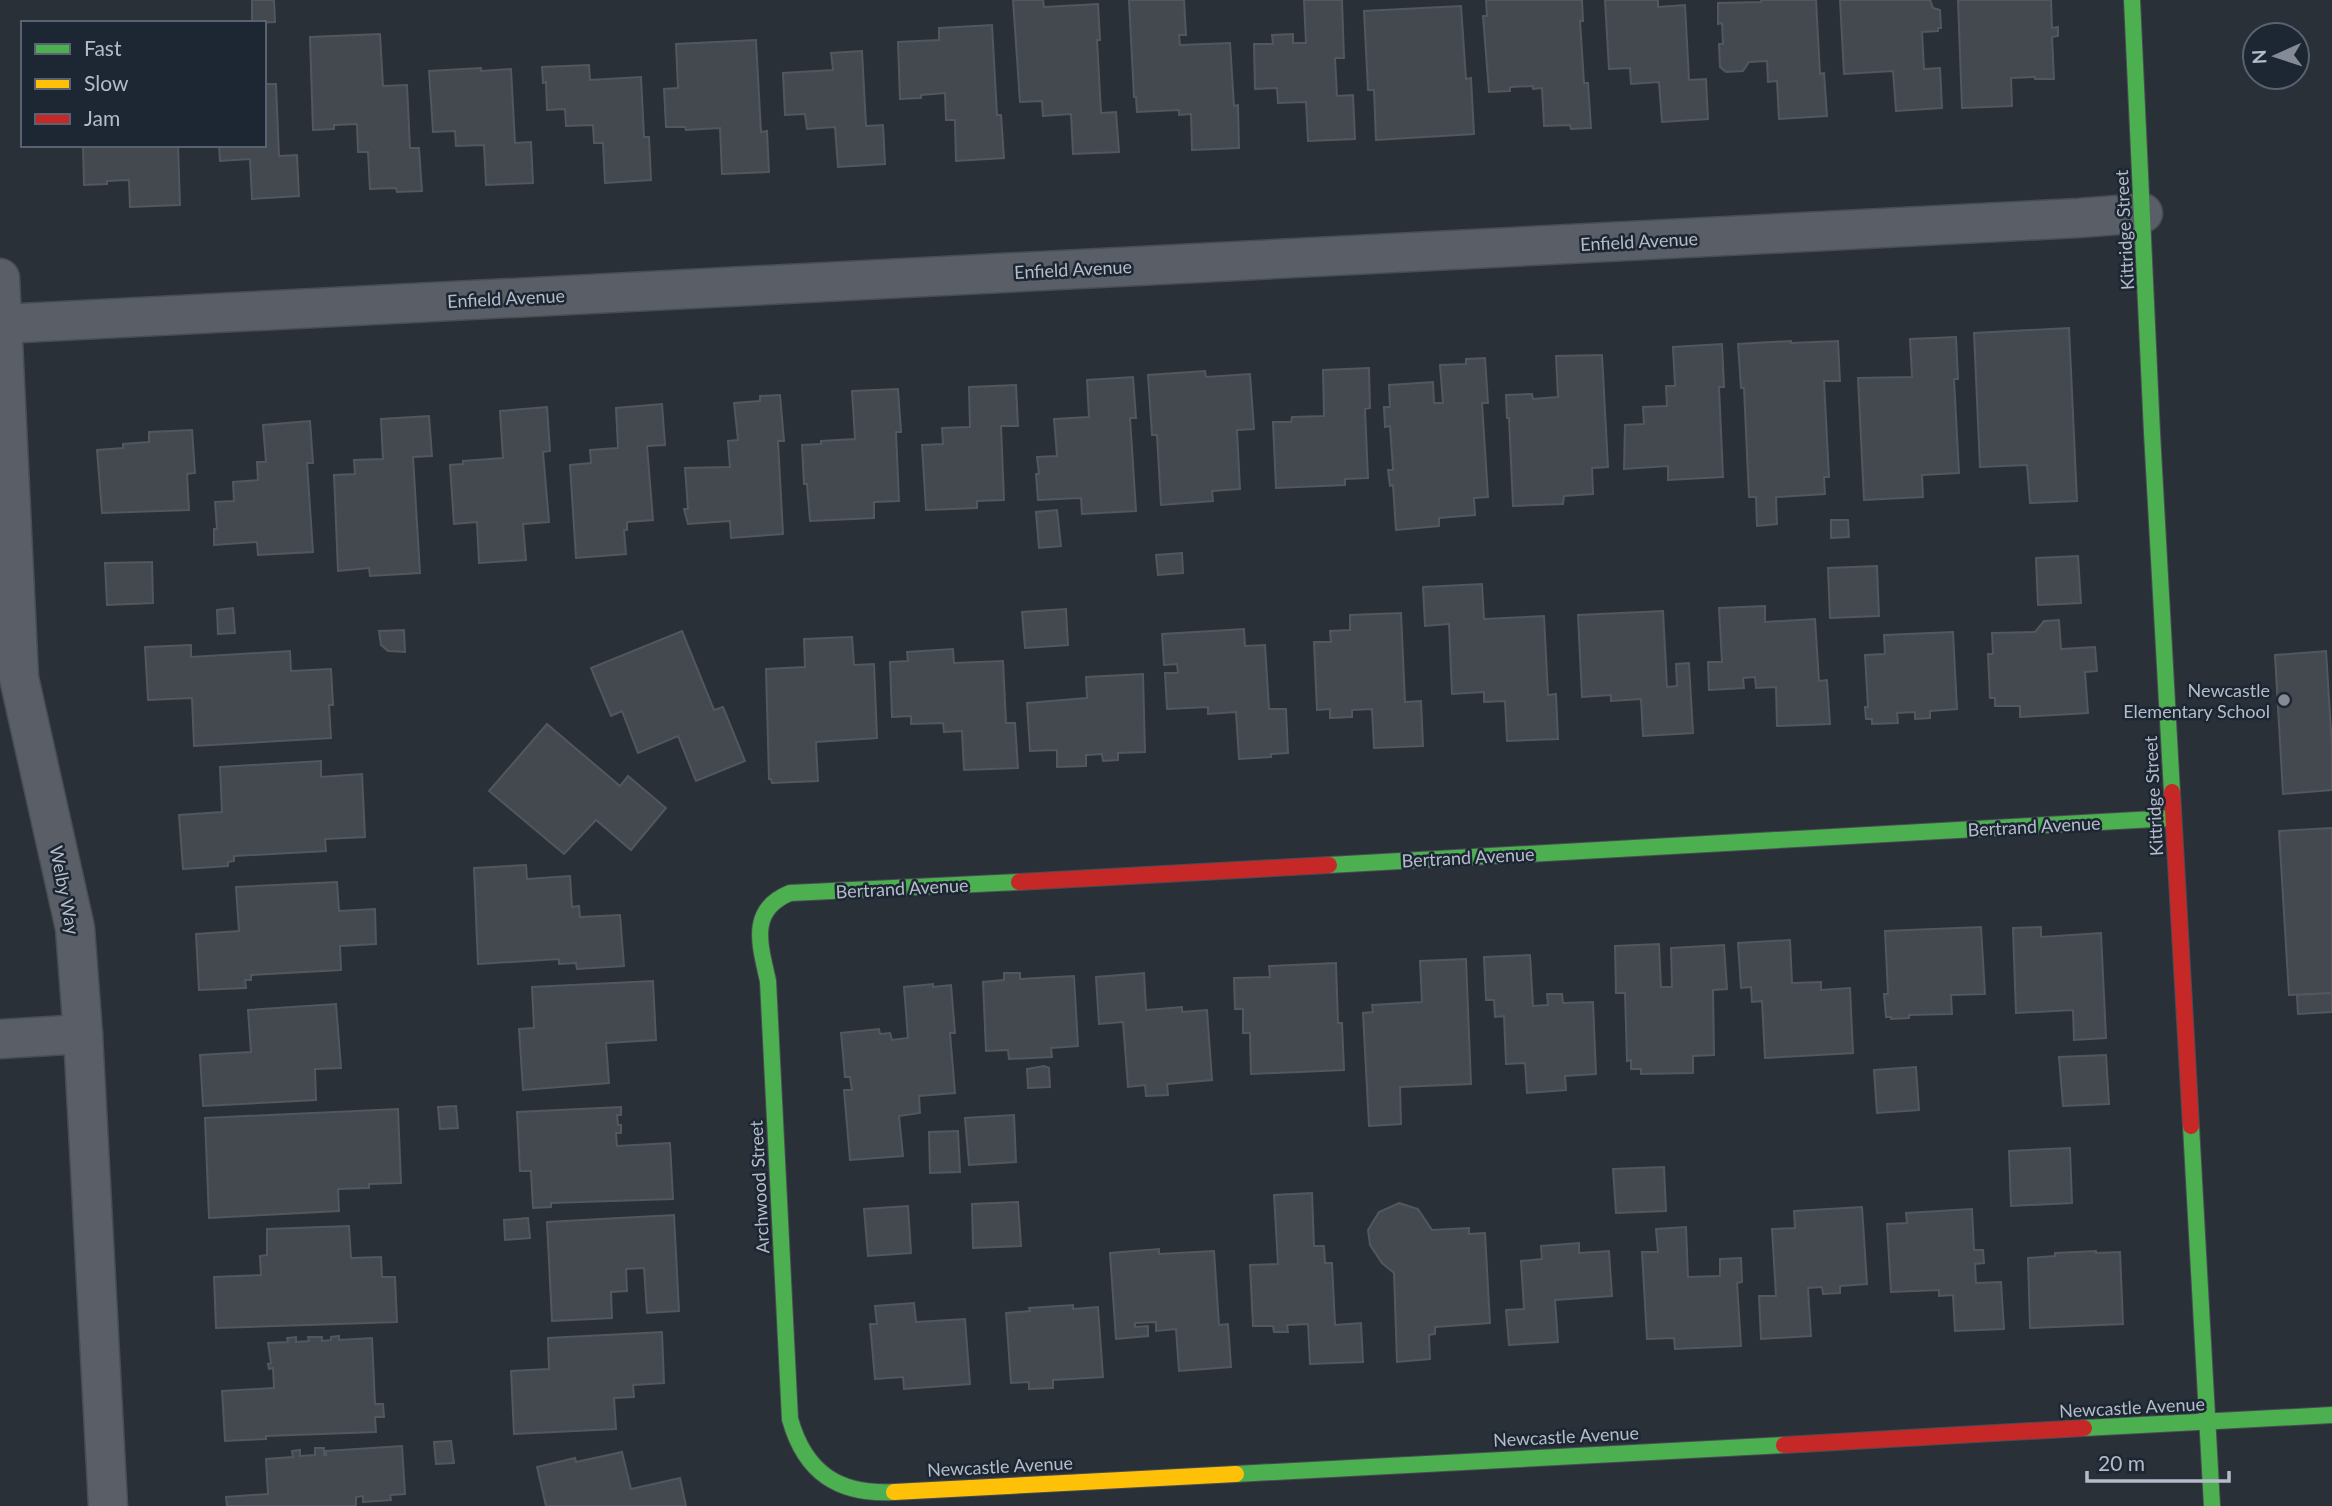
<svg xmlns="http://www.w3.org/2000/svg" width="2332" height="1506" font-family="Lato,sans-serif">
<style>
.building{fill:#444950;stroke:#52575f;stroke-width:2}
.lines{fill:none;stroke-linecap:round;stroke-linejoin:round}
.street-casing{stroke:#484c53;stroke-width:41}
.fast-casing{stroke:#484c53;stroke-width:18}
.slow-casing{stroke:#484c53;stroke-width:18}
.jam-casing{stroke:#484c53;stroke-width:18}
.street{stroke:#5a5e66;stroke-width:38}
.fast{stroke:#4caf50;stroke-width:16}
.slow{stroke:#ffc107;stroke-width:16}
.jam{stroke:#c62828;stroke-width:16}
.poi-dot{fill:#848b96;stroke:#1d2633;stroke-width:2.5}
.labels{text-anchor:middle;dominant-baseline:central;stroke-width:5;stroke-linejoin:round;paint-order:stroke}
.street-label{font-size:18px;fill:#b4bcc9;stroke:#1d2633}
.poi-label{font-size:18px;fill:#b4bcc9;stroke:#1d2633;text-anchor:end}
</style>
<rect width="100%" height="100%" fill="#2a3038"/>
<g class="building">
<polygon points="252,0 274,0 275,22 252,23"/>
<polygon points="1013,0 1043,0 1044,7 1098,4 1100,40 1097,40 1101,113 1116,112 1119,152 1073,154 1071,114 1043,116 1042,101 1020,102"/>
<polygon points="1129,0 1184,0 1186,35 1179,35 1180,45 1230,43 1234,106 1238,105 1239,148 1192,150 1191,114 1179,115 1179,110 1137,112 1136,97 1134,97"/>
<polygon points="1304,0 1342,0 1344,58 1335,58 1337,96 1353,95 1355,139 1308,141 1306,102 1278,103 1277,88 1255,89 1254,44 1273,44 1272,35 1293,34 1293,43 1306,43"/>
<polygon points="1486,0 1582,0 1583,21 1580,21 1584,83 1588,83 1591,128 1571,129 1570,125 1544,126 1542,88 1533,89 1533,86 1510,87 1510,91 1489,92 1483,16 1487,16"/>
<polygon points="1605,0 1658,0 1658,7 1685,5 1689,80 1706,79 1708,119 1662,122 1659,82 1631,84 1630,68 1609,69"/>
<polygon points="1761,0 1816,0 1820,74 1824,73 1827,116 1779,119 1777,81 1768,82 1767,61 1749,62 1743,71 1726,72 1720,67 1719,44 1723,44 1722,23 1718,24 1718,3 1761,2"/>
<polygon points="1840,0 1930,0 1933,8 1940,10 1941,28 1938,28 1938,31 1922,32 1924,69 1940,68 1942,108 1896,111 1893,71 1844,74"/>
<polygon points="1958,0 2051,0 2052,28 2058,27 2058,36 2052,37 2054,79 2035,79 2035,77 2011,78 2012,106 1962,108"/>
<polygon points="1461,6 1466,79 1471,78 1474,134 1376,140 1374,90 1368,90 1364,11"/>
<polygon points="992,25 997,115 1001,115 1004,158 956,161 955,120 946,120 945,93 921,95 921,98 900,99 898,42 939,40 939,28"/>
<polygon points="380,34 383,86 407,85 410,148 419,148 422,191 397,192 396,188 370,189 368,152 358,152 357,124 334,125 334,129 313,130 310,37"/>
<polygon points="756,40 761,132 767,131 769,172 722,174 720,128 686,130 685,127 666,127 664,89 678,88 676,44"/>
<polygon points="862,51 866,126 883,125 885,164 838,167 835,127 807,129 805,114 785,115 783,73 833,70 831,53"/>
<polygon points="589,65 590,80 641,77 644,137 649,137 651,180 605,183 603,143 594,143 593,125 566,126 565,109 547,110 546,82 543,83 542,67"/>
<polygon points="481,68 481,71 511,69 515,143 531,142 533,183 486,185 484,145 456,146 455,131 433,132 429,71"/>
<polygon points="264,84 276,84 279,156 297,155 299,196 252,199 250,159 220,161 219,145 264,145"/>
<polygon points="83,145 178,145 180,205 130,207 129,180 107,181 107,184 84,185"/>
<polygon points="2069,328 2077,501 2030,503 2027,465 1980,467 1974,333"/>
<polygon points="1956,337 1958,379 1954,379 1959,473 1922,475 1923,497 1864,500 1858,378 1912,377 1910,339"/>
<polygon points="1791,341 1791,343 1838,341 1840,381 1824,381 1829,477 1824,477 1825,494 1776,497 1777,524 1757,526 1756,497 1749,497 1744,388 1741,388 1738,344"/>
<polygon points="1722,344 1724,387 1719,387 1723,477 1668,480 1668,466 1624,469 1625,425 1644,424 1643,407 1667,406 1666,386 1675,386 1673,347"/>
<polygon points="1602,355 1608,467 1592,468 1593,494 1564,496 1563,504 1513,506 1509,418 1507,418 1506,395 1532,394 1533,399 1558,397 1556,356"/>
<polygon points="1485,358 1488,403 1482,403 1488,497 1474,498 1475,515 1439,518 1439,526 1396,530 1393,485 1390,486 1388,470 1393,470 1390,426 1385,427 1384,407 1390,407 1389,385 1433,382 1434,403 1443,403 1440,365 1466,364 1466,359"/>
<polygon points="1369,368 1370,408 1365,409 1368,478 1345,479 1345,485 1276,488 1273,422 1291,422 1292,417 1324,416 1323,370"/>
<polygon points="1205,371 1206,377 1250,374 1254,429 1237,430 1240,489 1212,491 1213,501 1161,505 1157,435 1152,435 1148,375"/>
<polygon points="1133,377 1136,418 1130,418 1136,511 1082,514 1081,498 1038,500 1036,474 1039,474 1037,457 1057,456 1054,419 1089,417 1087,380"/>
<polygon points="1016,385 1018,426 1001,426 1004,500 977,501 977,508 926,510 922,445 943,444 942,428 970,427 969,387"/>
<polygon points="898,389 901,432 896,432 899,501 874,502 874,518 810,521 807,484 804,484 802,445 821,444 821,441 855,439 852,391"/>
<polygon points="780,395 784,441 778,441 783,534 731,538 730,521 688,524 684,509 688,509 685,468 730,467 728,441 738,440 734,403 760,401 760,396"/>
<polygon points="662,404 665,445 647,446 653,520 627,522 627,530 624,530 626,554 576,558 570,465 591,463 590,450 618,448 616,408"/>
<polygon points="547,407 550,451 543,452 549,522 523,524 526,560 479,563 477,522 454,524 450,465 463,464 463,461 503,458 500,411"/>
<polygon points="429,416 432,456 413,457 420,573 370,576 369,568 338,571 334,475 355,474 354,460 383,459 381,419"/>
<polygon points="310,421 313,463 307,463 313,552 258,555 257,542 214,545 214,529 217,529 215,502 234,501 233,482 258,480 257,462 266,462 263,425"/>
<polygon points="192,430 195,473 187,474 189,510 102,513 97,450 123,448 123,444 149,442 149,432"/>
<polygon points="1057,510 1061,546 1039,548 1036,512"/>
<polygon points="1831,520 1848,520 1849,537 1831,538"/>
<polygon points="1182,553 1183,573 1158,575 1156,555"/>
<polygon points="2078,556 2081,603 2038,605 2036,558"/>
<polygon points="152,562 153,603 107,605 105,563"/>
<polygon points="1877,566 1879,616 1830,618 1828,568"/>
<polygon points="1482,584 1484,619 1544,616 1548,695 1556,694 1558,739 1507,741 1505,701 1484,702 1484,692 1452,694 1449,624 1425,626 1423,587"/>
<polygon points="1765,606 1765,622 1815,619 1819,681 1827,680 1830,724 1777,726 1776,687 1756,688 1755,677 1743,678 1744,688 1709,690 1708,662 1722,662 1719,608"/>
<polygon points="233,608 235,633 218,634 217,610"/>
<polygon points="1066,609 1068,645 1025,648 1022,612"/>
<polygon points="1663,611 1667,687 1677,686 1676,664 1689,663 1693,733 1643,736 1641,699 1611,701 1611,695 1582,697 1578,615"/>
<polygon points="1401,613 1405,702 1421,701 1423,746 1374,748 1372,709 1352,710 1352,717 1330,718 1330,709 1317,710 1314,642 1331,642 1330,631 1350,630 1350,615"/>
<polygon points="2059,620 2061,649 2095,647 2097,671 2085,672 2088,713 2020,717 2020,706 1995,706 1995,698 1990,698 1988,654 1993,654 1992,633 2035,632 2044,621"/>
<polygon points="1244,629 1245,646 1265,645 1269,709 1286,709 1288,753 1271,754 1271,757 1239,759 1236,712 1208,714 1208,707 1167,709 1165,673 1178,673 1177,664 1164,665 1162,634"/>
<polygon points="404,630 405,652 388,651 381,645 379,631"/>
<polygon points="682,631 714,710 723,707 745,761 696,781 678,736 638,753 622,711 611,716 591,668"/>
<polygon points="1953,632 1957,709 1930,711 1930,718 1915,719 1915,712 1897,713 1898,723 1872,724 1872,719 1866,719 1865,707 1868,707 1865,655 1885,654 1884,635"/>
<polygon points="852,637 854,665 874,664 877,738 816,742 818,781 772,783 771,779 769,779 766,669 805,667 804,639"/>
<polygon points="191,645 191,657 290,651 291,671 331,669 333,705 329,705 331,738 194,746 192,698 148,700 145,647"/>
<polygon points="953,649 954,663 1003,661 1006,723 1015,723 1018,768 964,770 962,731 944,732 943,723 911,724 911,716 892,717 890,662 908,661 907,652"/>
<polygon points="2326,651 2332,747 2332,790 2283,794 2275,655"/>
<polygon points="1143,674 1145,752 1118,753 1118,760 1103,761 1102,754 1086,755 1086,766 1057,767 1057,750 1030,751 1027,703 1087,698 1086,677"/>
<polygon points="547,724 620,786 628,776 666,808 631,850 596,820 564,854 489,791"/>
<polygon points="321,761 321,777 362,774 365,837 325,839 326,851 234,856 234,861 228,862 228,866 183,869 179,815 222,812 220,767"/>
<polygon points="2332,828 2332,993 2289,995 2279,831"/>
<polygon points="526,865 527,879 570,876 572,907 579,906 580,917 620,915 624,966 577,969 576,963 559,964 559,959 478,964 474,868"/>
<polygon points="337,882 339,911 375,909 376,944 340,946 341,970 251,975 251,980 245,980 246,988 199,990 196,934 239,931 236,887"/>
<polygon points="1981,927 1985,994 1951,995 1952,1014 1909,1015 1909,1018 1891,1019 1891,1017 1886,1017 1884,994 1888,994 1885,931"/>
<polygon points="2041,927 2041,937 2101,933 2106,1038 2074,1040 2073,1010 2016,1013 2013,928"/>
<polygon points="1790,940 1792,983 1821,982 1821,990 1850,988 1853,1053 1765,1058 1762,1001 1752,1002 1751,987 1741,988 1738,943"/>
<polygon points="1659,944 1661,987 1672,987 1671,948 1724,945 1727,989 1713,990 1714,1055 1693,1056 1693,1073 1641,1074 1641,1069 1631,1069 1631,1060 1627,1061 1625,993 1616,993 1615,946"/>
<polygon points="1530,955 1533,1006 1548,1005 1547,994 1562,994 1563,1003 1593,1002 1596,1074 1565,1076 1566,1090 1527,1093 1525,1063 1506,1064 1504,1016 1495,1017 1494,1000 1486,1000 1484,957"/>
<polygon points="1466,959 1471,1084 1400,1087 1401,1124 1369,1126 1363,1013 1373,1012 1372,1005 1422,1002 1420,961"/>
<polygon points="1336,963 1338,1023 1342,1023 1344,1070 1251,1074 1250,1033 1243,1033 1243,1009 1235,1009 1234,978 1270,977 1269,966"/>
<polygon points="1004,973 1020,973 1020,979 1074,976 1078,1046 1051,1048 1052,1057 1009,1059 1008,1050 986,1051 983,982 1004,980"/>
<polygon points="1144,973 1146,1010 1182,1007 1182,1012 1207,1010 1212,1080 1167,1084 1168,1095 1146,1096 1145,1085 1128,1087 1123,1022 1099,1024 1096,977"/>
<polygon points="653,981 656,1040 606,1043 609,1083 523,1090 519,1029 534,1028 532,987"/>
<polygon points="933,984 933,987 951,985 955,1033 950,1033 955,1093 919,1096 920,1113 899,1116 903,1156 850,1160 844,1090 852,1090 850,1077 845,1077 841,1033 879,1029 880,1034 890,1033 892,1040 908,1038 904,987"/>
<polygon points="2332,993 2332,1012 2298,1014 2297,995"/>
<polygon points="336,1004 341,1068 315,1069 316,1100 203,1106 200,1055 251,1052 248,1010"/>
<polygon points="2106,1055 2109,1104 2063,1106 2059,1057"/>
<polygon points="1044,1066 1049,1068 1050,1087 1028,1088 1027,1069"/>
<polygon points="1916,1067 1919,1110 1877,1113 1874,1070"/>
<polygon points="456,1106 458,1128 440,1129 438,1107"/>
<polygon points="621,1107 621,1115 617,1115 618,1125 621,1125 621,1133 616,1133 617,1146 670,1143 673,1199 551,1203 551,1207 533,1208 531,1171 520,1171 517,1112"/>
<polygon points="398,1109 401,1183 369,1184 369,1188 338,1189 339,1211 209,1218 205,1118"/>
<polygon points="1014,1115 1016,1162 969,1165 965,1118"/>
<polygon points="958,1131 960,1172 930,1173 929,1132"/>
<polygon points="2070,1148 2072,1203 2011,1206 2009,1151"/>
<polygon points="1664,1167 1666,1211 1616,1213 1613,1169"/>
<polygon points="1312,1193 1314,1246 1324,1246 1325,1263 1332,1263 1335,1325 1361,1323 1363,1362 1310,1364 1308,1324 1287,1325 1288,1332 1274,1332 1273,1326 1253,1326 1250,1265 1278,1264 1274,1195"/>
<polygon points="1018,1202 1021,1246 973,1248 972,1204"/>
<polygon points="1399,1203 1418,1209 1432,1230 1469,1228 1469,1234 1485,1233 1490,1323 1435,1327 1435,1334 1429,1335 1430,1359 1397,1362 1394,1273 1382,1263 1370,1245 1368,1230 1379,1212"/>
<polygon points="908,1206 911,1253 868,1256 864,1209"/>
<polygon points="1862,1207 1867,1284 1840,1286 1840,1293 1823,1294 1822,1287 1808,1288 1811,1336 1761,1339 1759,1296 1776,1296 1772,1229 1795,1228 1794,1211"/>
<polygon points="1972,1209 1974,1250 1983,1250 1984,1263 1975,1264 1976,1283 2001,1282 2004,1329 1955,1331 1953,1295 1939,1296 1939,1290 1891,1292 1887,1224 1907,1223 1906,1213"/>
<polygon points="674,1215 679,1311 647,1313 644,1268 626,1269 627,1291 611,1292 612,1318 552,1321 547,1222"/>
<polygon points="528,1218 530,1238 505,1240 504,1220"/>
<polygon points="349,1226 351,1258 381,1257 382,1277 395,1277 397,1322 216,1328 214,1277 261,1275 260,1256 267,1255 267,1229"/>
<polygon points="1686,1227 1688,1277 1720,1276 1720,1259 1741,1258 1742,1282 1737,1283 1741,1346 1675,1349 1674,1338 1647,1339 1642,1252 1658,1252 1656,1229"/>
<polygon points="1579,1243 1579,1253 1609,1251 1612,1296 1555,1300 1558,1342 1509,1345 1506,1310 1524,1309 1521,1261 1542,1259 1541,1246"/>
<polygon points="1159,1249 1159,1254 1214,1251 1219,1325 1228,1324 1231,1367 1179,1371 1176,1329 1156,1331 1156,1322 1135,1323 1135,1327 1148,1326 1148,1336 1116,1339 1110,1253"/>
<polygon points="2096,1251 2096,1253 2120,1252 2123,1324 2030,1328 2028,1258 2055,1256 2055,1253"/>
<polygon points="914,1303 916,1322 965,1319 970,1384 904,1389 903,1377 875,1379 870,1324 877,1324 875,1306"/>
<polygon points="1073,1305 1073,1309 1098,1307 1103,1377 1053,1380 1053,1388 1029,1389 1029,1382 1011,1383 1006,1313 1030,1311 1029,1308"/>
<polygon points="662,1332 664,1383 633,1385 634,1397 614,1398 616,1429 514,1434 511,1371 549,1369 548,1338"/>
<polygon points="339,1336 339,1340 372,1338 375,1404 383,1404 384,1417 375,1417 376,1432 266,1436 266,1439 225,1441 222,1391 274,1388 273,1368 269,1369 268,1364 271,1363 268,1343 288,1342 287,1338 296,1337 296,1342 309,1341 308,1337 322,1337 322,1341 331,1340 331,1337"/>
<polygon points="451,1441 454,1463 436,1464 434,1442"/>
<polygon points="402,1446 405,1494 390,1495 391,1500 363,1502 363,1496 356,1497 356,1506 227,1506 226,1497 268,1494 266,1459 293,1457 292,1451 300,1450 300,1456 315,1455 315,1448 324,1448 324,1455 326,1455 326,1451"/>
<polygon points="622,1452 631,1489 680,1478 686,1506 546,1506 537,1467 575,1458 576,1462"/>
</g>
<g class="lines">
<g class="street-casing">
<g id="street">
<polyline points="0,278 19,678 75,928 83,1034 108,1506"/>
<polyline points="2,324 2079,218 2143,213"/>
<polyline points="0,1039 83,1034"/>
</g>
</g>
<g class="fast-casing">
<g id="fast">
<polyline points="2132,0 2152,433 2172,792"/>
<polyline points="1329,865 2173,818"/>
<polyline points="2191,1126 2212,1506"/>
<polyline points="2084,1428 2332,1415"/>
<polyline points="1236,1474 1784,1445"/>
<path d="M894 1492C839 1495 805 1473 790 1419L768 981C760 945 748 910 790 893L1019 882"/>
</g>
</g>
<g class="slow-casing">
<polyline id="slow" points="894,1492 1236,1474"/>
</g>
<g class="jam-casing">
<g id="jam">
<polyline points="2172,792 2191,1126"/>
<polyline points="1019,882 1329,865"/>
<polyline points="1784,1445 2084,1428"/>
</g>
</g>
<use href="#street" class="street"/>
<use href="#fast" class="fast"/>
<use href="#slow" class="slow"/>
<use href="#jam" class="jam"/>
</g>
<circle class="poi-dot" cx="2284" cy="700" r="7"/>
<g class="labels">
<g class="street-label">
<text transform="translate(2124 230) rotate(-93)">Kittridge Street</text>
<text transform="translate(1639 241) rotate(-3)">Enfield Avenue</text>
<text transform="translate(1073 269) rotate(-3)">Enfield Avenue</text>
<text transform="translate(506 298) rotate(-3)">Enfield Avenue</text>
<text transform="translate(2153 796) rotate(-93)">Kittridge Street</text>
<text transform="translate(2034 826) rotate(-3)">Bertrand Avenue</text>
<text transform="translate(1468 857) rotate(-3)">Bertrand Avenue</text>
<text transform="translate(902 888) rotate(-3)">Bertrand Avenue</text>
<text transform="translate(65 890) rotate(79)">Welby Way</text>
<text transform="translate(759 1187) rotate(-93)">Archwood Street</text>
<text transform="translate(2132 1407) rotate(-3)">Newcastle Avenue</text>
<text transform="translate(1566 1436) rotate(-3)">Newcastle Avenue</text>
<text transform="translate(1000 1466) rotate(-3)">Newcastle Avenue</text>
</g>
<g class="poi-label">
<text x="2270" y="690">Newcastle<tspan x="2270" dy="21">Elementary School</tspan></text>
</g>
</g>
<rect x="21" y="21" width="245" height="126" fill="#1d2633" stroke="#59626f" stroke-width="2"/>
<rect x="35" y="44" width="35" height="10" fill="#4caf50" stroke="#59626f" stroke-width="2"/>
<text x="84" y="56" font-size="21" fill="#b4bcc9">Fast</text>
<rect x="35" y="79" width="35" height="10" fill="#ffc107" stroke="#59626f" stroke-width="2"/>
<text x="84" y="91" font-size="21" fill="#b4bcc9">Slow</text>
<rect x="35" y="114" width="35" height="10" fill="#c62828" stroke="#59626f" stroke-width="2"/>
<text x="84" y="126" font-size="21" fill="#b4bcc9">Jam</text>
<g transform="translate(2276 56) rotate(267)"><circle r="33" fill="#1d2633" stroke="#59626f" stroke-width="2"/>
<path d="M0-5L12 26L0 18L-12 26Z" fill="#848b96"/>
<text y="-10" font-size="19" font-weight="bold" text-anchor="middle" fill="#b4bcc9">N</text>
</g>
<path d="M2087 1471v10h142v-10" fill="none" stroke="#b4bcc9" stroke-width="3.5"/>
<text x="2098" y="1471" font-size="21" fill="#b4bcc9" stroke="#1d2633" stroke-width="5" paint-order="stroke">20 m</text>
</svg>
